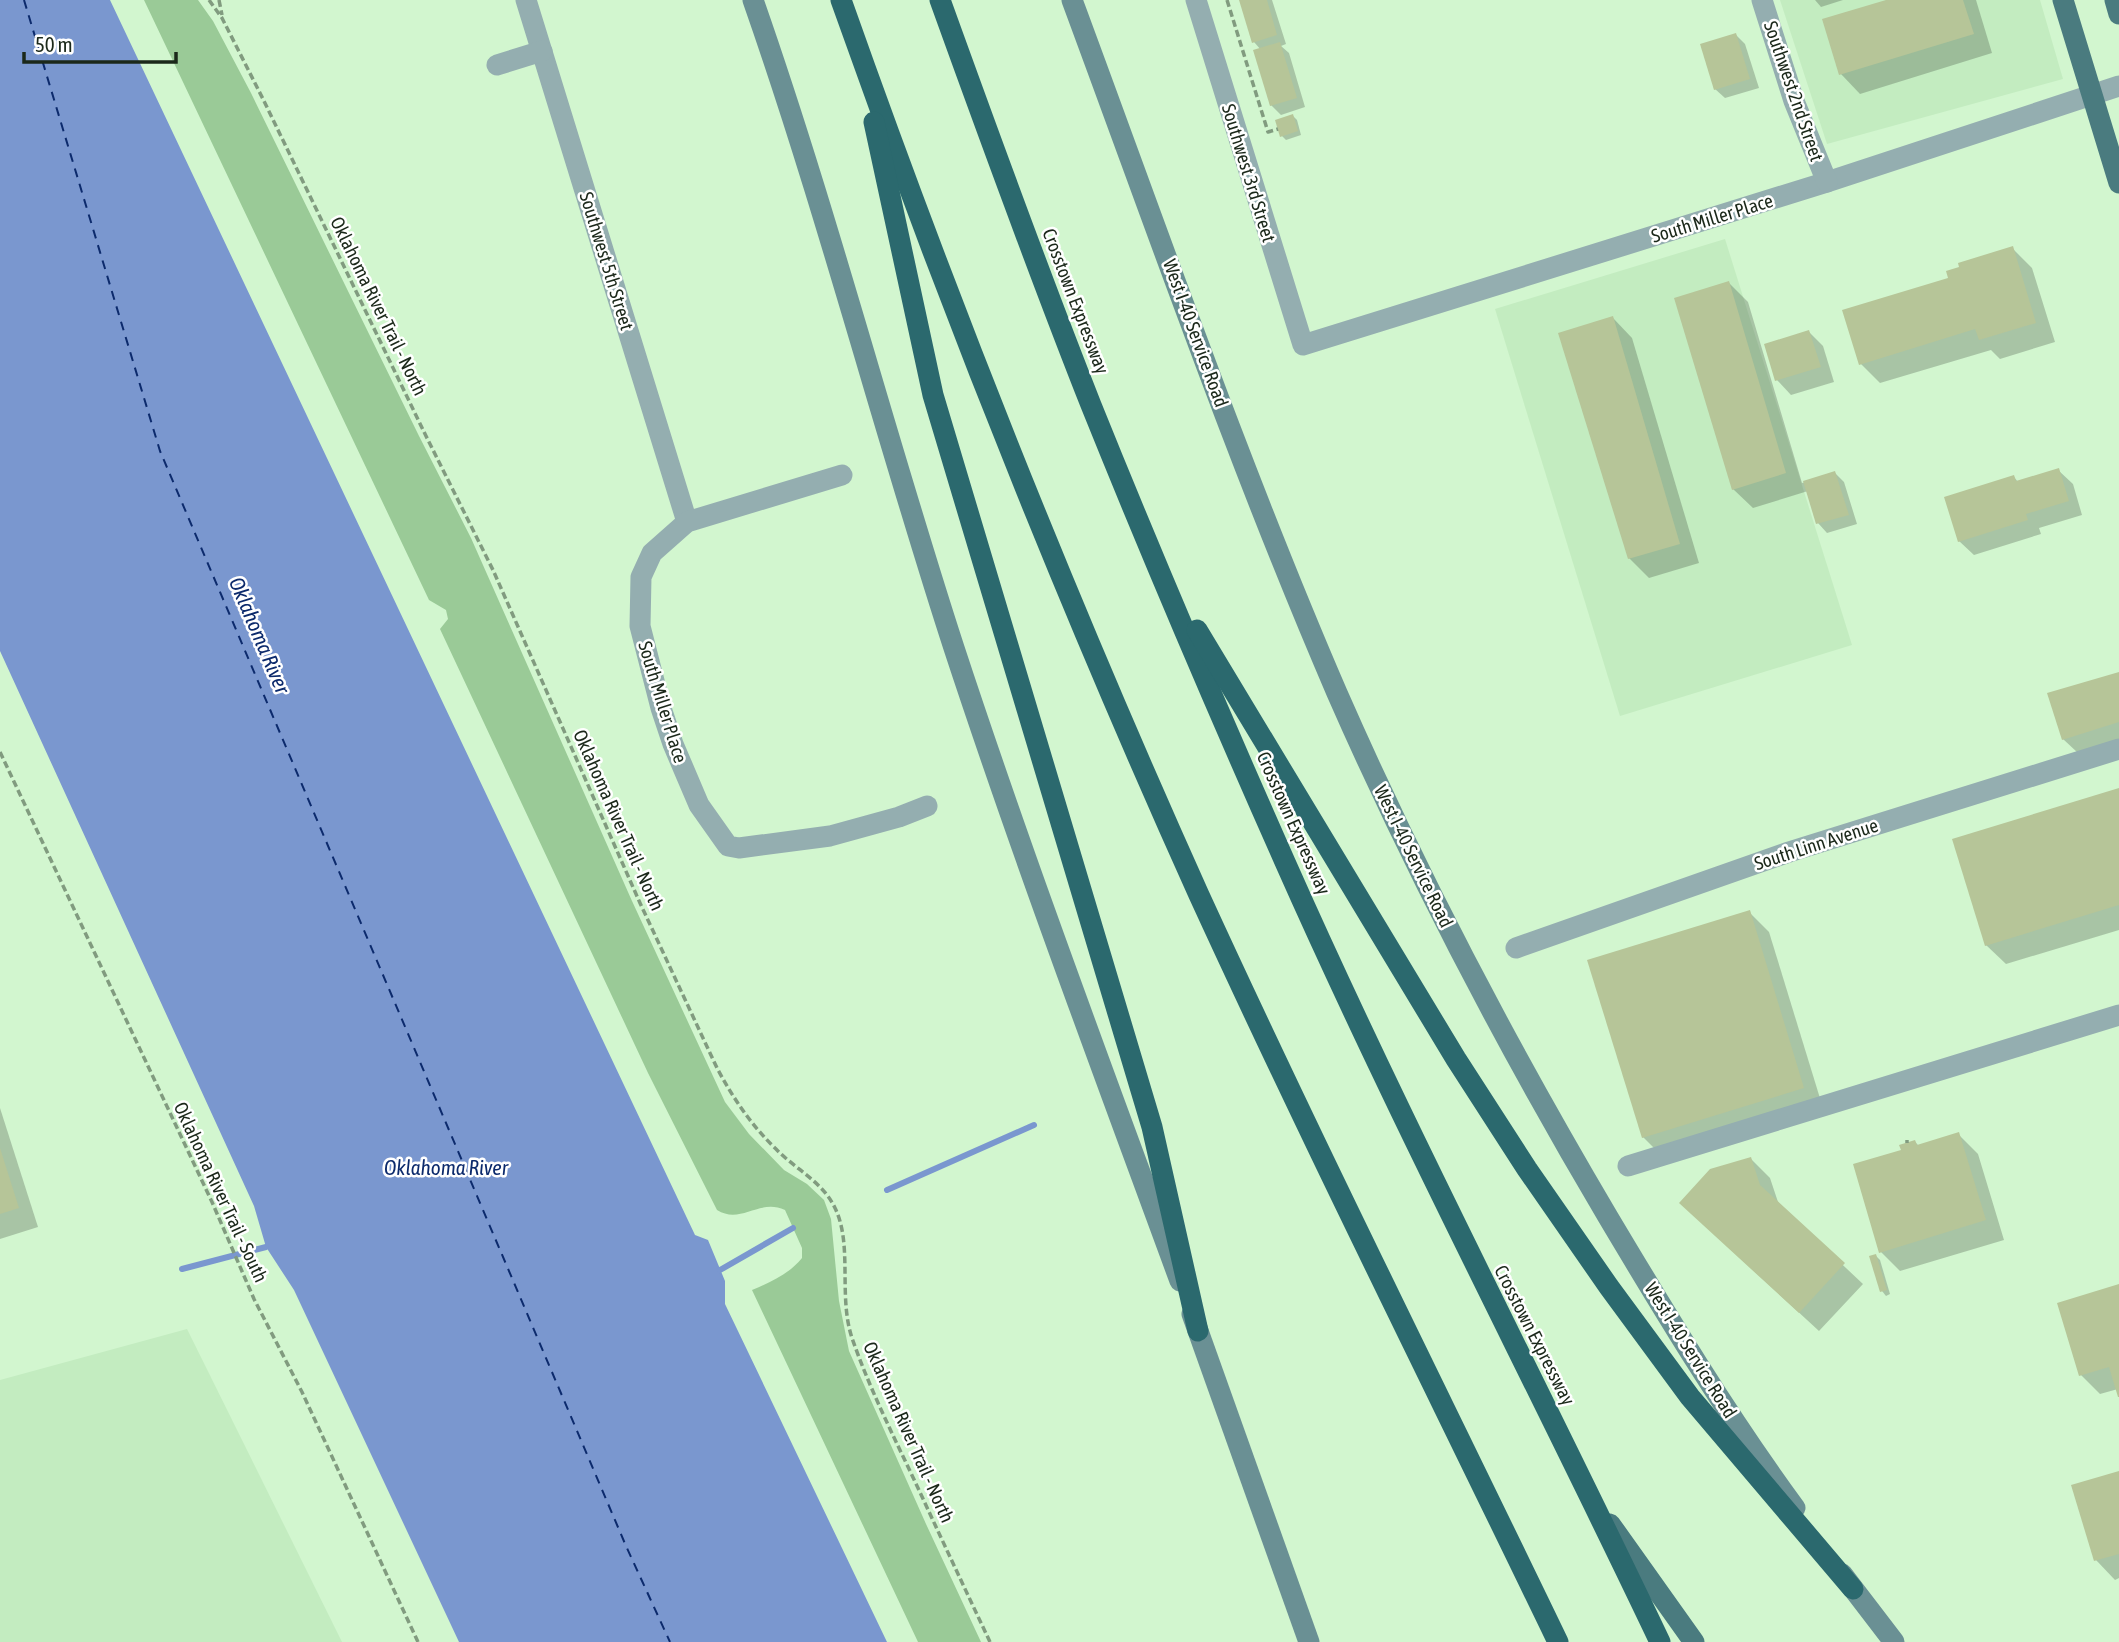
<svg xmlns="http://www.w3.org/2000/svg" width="2119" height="1642" font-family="'Asap Condensed',sans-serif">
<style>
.built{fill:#c3ecc0}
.green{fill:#9aca97}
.water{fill:#7a97cf}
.shadow{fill:#0003}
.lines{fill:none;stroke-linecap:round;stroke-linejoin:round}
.stream{stroke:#7a97cf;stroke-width:6}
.ferry{stroke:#0c2a6c;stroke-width:2;stroke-dasharray:9 7;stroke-linecap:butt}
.building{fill:#b6c598}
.path{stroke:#819b7f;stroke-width:3.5;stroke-dasharray:7 3.5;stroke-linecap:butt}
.street{stroke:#94aeb0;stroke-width:21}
.secondary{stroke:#6a9094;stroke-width:21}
.primary{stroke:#4a7b7f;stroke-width:21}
.highway{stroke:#2b696e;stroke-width:21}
.labels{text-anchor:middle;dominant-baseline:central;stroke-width:5;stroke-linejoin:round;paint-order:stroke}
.street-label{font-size:19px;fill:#1b281a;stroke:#fff}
.water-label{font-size:21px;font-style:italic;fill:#0c2a6c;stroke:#fff}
</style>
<rect width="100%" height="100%" fill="#d2f6cf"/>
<g class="built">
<polygon points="1780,0 2040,0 2063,79 1827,144"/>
<polygon points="1725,239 1852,645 1620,716 1495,309"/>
<polygon points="187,1329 342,1642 0,1642 0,1380"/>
</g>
<path class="green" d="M144 0H198L213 21 251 93 419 436 471 538 632 901 725 1102 749 1134 784 1170 807 1184 824 1200 831 1219 839 1301 849 1351 926 1524 981 1642H918L752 1290C771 1282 789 1274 802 1258V1248L785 1210C759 1198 741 1225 717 1210L648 1073 440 629 448 619 446 610 429 600Z"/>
<polygon class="water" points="0,0 110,0 695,1235 708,1240 725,1281 725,1304 887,1642 459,1642 294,1290 266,1247 254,1206 0,651"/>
<g class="shadow">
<polygon points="1241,0 1272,0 1286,44 1281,46 1289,53 1305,107 1281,115 1271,105 1261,50 1254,42"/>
<polygon points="1815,0 1843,0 1821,7"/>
<polygon points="1892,0 1976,0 1992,53 1860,94 1841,74"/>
<polygon points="1736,35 1745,44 1759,88 1725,98 1715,89"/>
<polygon points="1293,116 1297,120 1301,135 1286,140 1282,136"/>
<polygon points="2012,248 2032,268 2055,342 2000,359 1991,350 1880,383 1861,364 1950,279"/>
<polygon points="1729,283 1748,302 1802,483 1835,473 1844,482 1857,524 1827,533 1818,523 1808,491 1753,508 1733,489"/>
<polygon points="1613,318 1632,338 1699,563 1649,578 1629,558"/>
<polygon points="1809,332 1823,346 1834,382 1791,395 1777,380"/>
<polygon points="2058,470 2073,484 2082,515 2039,528 2041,534 1974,555 1959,541 2014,477 2018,482"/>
<polygon points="2119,673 2119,741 2078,753 2063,739"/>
<polygon points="2119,790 2119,930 2006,964 1986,945"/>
<polygon points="1749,912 1769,932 1823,1108 1663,1157 1643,1137"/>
<polygon points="0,1108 38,1227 0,1239"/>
<polygon points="1958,1134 1978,1154 2004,1240 1900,1271 1881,1252 1915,1142 1919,1146"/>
<polygon points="1751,1159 1770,1178 1779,1205 1863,1284 1819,1331 1701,1222"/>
<polygon points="1876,1256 1880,1260 1890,1294 1886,1296 1882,1291"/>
<polygon points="2119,1286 2119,1393 2118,1389 2100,1394 2081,1375"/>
<polygon points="2119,1472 2119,1578 2115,1580 2096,1560"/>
</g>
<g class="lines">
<g class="stream">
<polyline points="887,1190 1034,1125"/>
<polyline points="182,1269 266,1247"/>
<polyline points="720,1270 793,1228"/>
</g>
<polyline class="ferry" points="24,0 160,451 626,1546 670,1642"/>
</g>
<g class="building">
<polygon points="1239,0 1267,0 1277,35 1252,43"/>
<polygon points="1886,0 1963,0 1974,34 1839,75 1822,19"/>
<polygon points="1736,33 1750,79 1714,90 1700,44"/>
<polygon points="1280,42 1297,98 1270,106 1253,50"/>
<polygon points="1293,114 1298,131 1280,137 1275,120"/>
<polygon points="2013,246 2036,323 1979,340 1975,329 1859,365 1842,310 1948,278 1946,271 1959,267 1958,263"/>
<polygon points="1729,281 1786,473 1732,490 1674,298"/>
<polygon points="1613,316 1680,544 1628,559 1558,333"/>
<polygon points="1809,330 1821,367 1775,381 1764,344"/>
<polygon points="2059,468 2069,501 2026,514 2028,520 1958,542 1944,497 2014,475 2016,481"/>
<polygon points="1835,471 1849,515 1816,524 1803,481"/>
<polygon points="2119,672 2119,722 2062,740 2047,693"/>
<polygon points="2119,788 2119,905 1985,946 1952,839"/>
<polygon points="1750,910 1804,1088 1642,1138 1587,960"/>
<polygon points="1959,1132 1986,1220 1879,1253 1853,1164 1901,1150 1899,1145 1915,1140 1917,1145"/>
<polygon points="0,1148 19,1208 0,1214"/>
<polygon points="1751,1157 1760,1185 1845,1263 1799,1313 1679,1203 1710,1169"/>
<polygon points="1876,1254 1887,1290 1880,1292 1869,1256"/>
<polygon points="2119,1284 2119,1397 2118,1397 2109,1367 2079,1376 2057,1303"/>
<polygon points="2119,1471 2119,1554 2094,1561 2071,1485"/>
</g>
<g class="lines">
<g class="path">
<path d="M209 0 222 18 263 99 426 436 493 570 640 903 717 1068C733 1098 751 1125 776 1149 795 1169 823 1182 835 1208 853 1245 838 1296 852 1338 870 1390 895 1439 918 1488 942 1540 966 1591 990 1642"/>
<polyline points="219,0 222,15"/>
<polyline points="1227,0 1268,132 1278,129"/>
<polyline points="0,752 212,1202 254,1299 302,1392 418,1642"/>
<polyline points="1907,1140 1907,1143"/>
</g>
<g class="street">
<polyline points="526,0 687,522"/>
<polyline points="1196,0 1303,345 1827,182 2119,86"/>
<polyline points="1762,0 1794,101 1827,182"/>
<polyline points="497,65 542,51"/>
<polyline points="842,475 687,522 652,553 641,577 640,626 661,708 673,744 699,805 728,846 739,848 830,836 899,817 927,806"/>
<polyline points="1516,948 1789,852 2119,749"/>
<polyline points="1628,1166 2119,1015"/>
</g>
<g class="secondary">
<path d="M753 0C828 214 884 433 954 648 1024 861 1103 1071 1180 1281"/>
<path d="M1072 0C1158 232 1239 466 1337 693 1416 873 1508 1048 1608 1217 1667 1316 1727 1415 1795 1508"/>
<polyline points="1192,1314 1309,1642"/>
<polyline points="1842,1574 1894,1642"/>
</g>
<g class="primary">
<polyline points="2063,0 2119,183"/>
<polyline points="2115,0 2119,14"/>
<polyline points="1610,1524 1694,1642"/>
</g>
<g class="highway">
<path d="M841 0C948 303 1067 602 1199 895 1314 1146 1438 1393 1558 1642"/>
<path d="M940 0C989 136 1038 271 1091 405 1153 559 1218 711 1285 862 1402 1126 1536 1381 1660 1642"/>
<polyline points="874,122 933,395 1152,1127 1198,1331"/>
<polyline points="1197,630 1456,1059 1527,1169 1609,1287 1690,1397 1853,1589"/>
</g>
</g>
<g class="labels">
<g class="street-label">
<text transform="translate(1794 91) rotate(71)">Southwest 2nd Street</text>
<text transform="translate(1249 173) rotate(73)">Southwest 3rd Street</text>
<text transform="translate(1712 218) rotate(-17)">South Miller Place</text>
<text transform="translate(607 261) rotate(73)">Southwest 5th Street</text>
<text transform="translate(1076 301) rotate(69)">Crosstown Expressway</text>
<text transform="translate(379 306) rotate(64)">Oklahoma River Trail - North</text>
<text transform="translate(1196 333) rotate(70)">West I-40 Service Road</text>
<text transform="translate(663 702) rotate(73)">South Miller Place</text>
<text transform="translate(619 820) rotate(66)">Oklahoma River Trail - North</text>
<text transform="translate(1294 823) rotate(66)">Crosstown Expressway</text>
<text transform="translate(1816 844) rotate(-18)">South Linn Avenue</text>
<text transform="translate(1414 856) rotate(64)">West I-40 Service Road</text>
<text transform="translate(221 1192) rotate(65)">Oklahoma River Trail - South</text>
<text transform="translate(1535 1335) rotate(63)">Crosstown Expressway</text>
<text transform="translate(1691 1350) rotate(58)">West I-40 Service Road</text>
<text transform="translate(909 1432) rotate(66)">Oklahoma River Trail - North</text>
</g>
<g class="water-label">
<text transform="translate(260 635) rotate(67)">Oklahoma River</text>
<text x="446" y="1167">Oklahoma River</text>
</g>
</g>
<path d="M24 52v10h152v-10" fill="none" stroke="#1b281a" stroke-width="3.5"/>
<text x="35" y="52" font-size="21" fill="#1b281a" stroke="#ffffff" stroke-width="5" paint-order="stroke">50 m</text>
</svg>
